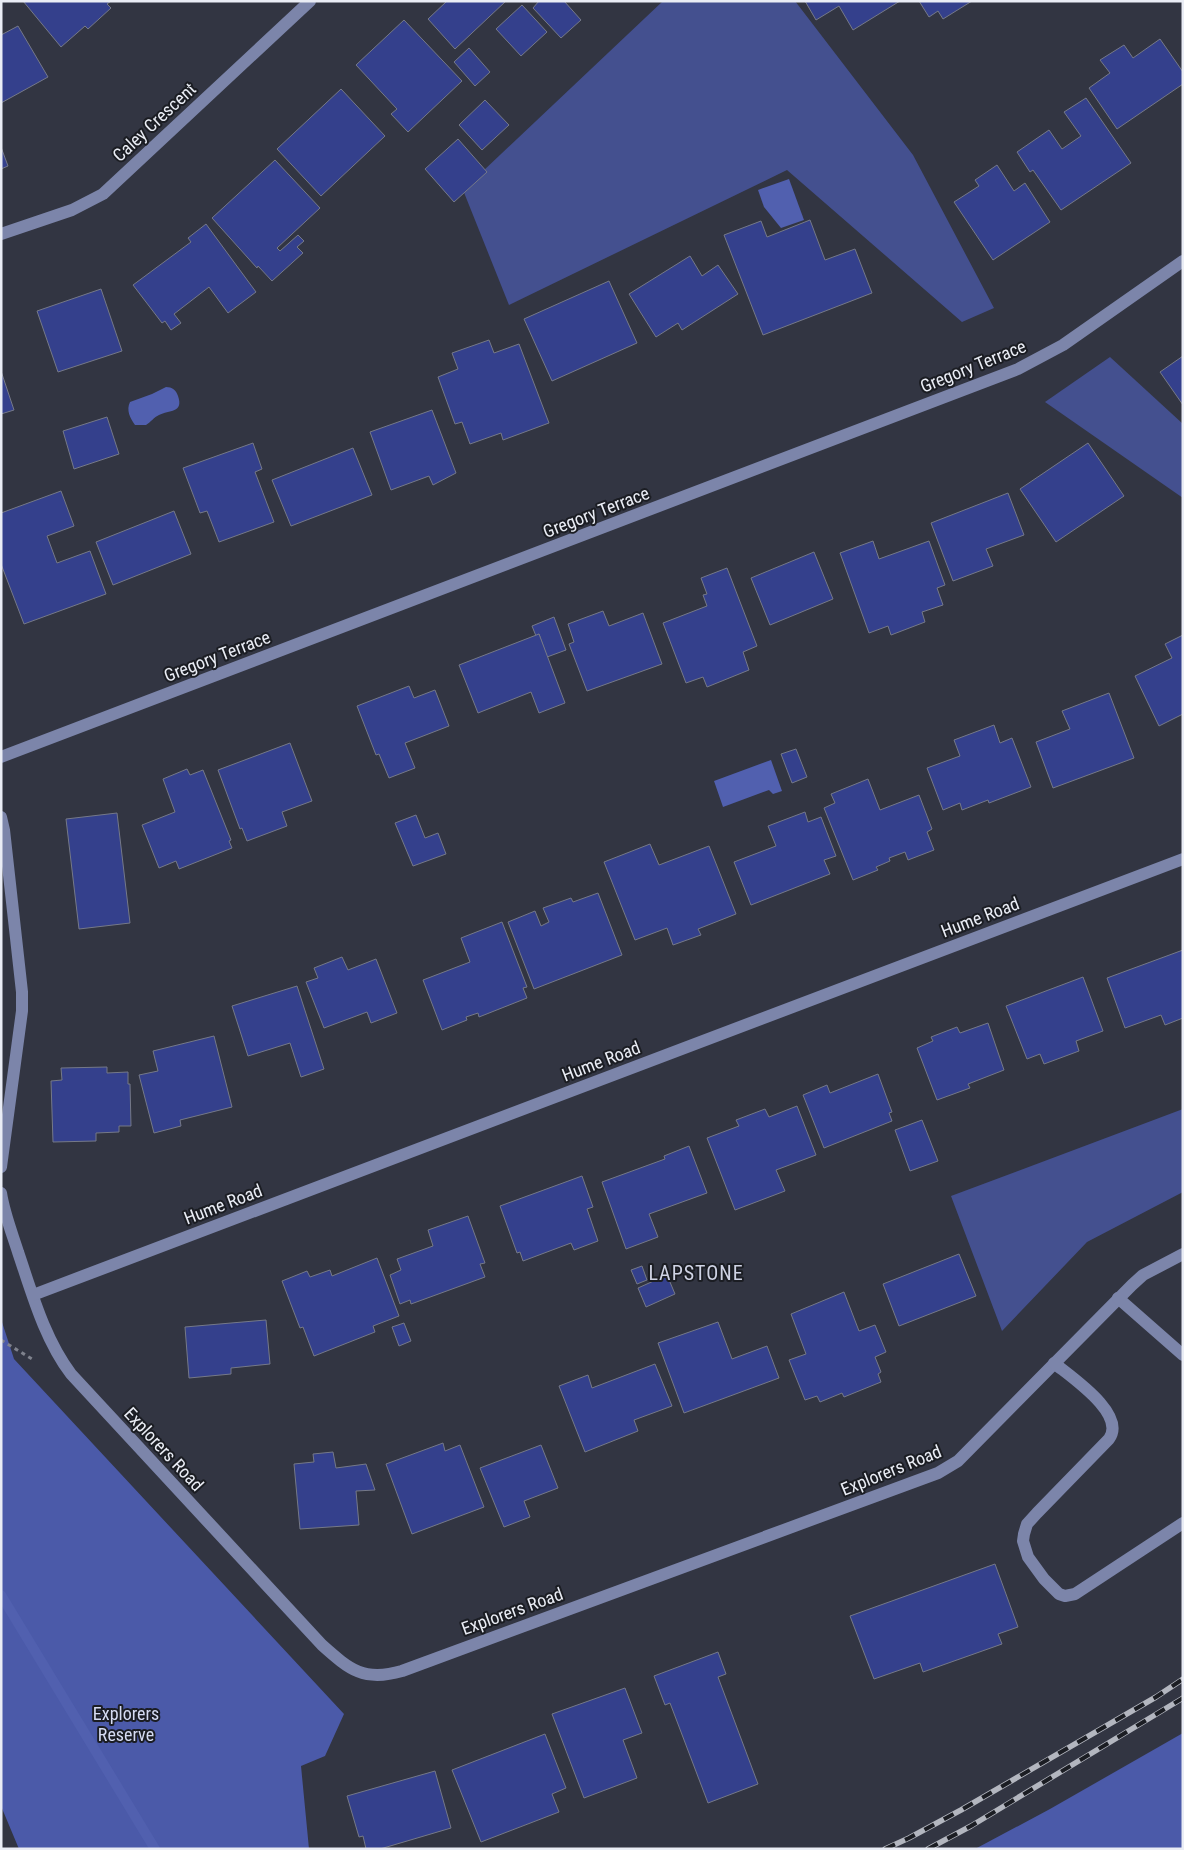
<svg xmlns="http://www.w3.org/2000/svg" width="1184" height="1850" font-family="'Roboto Condensed',sans-serif">
<style>
.green{fill:#44508f}
.forest{fill:#4b5aa9}
.water{fill:#5160af}
.lines{fill:none;stroke-linecap:round;stroke-linejoin:round}
.stream{stroke:#5160af;stroke-width:10}
.building{fill:#34408c;stroke:#757988}
.path{stroke:#7f828d;stroke-width:3;stroke-dasharray:4 4;stroke-linecap:butt}
.minor{stroke:#7c85aa;stroke-width:12}
.rail-casing{stroke:#b3b6bf;stroke-width:5.5}
.rail{stroke:#1b1d23;stroke-width:4;stroke-dasharray:11;stroke-linecap:butt}
.labels{text-anchor:middle;dominant-baseline:central;stroke-width:4;stroke-linejoin:round;paint-order:stroke}
.street-label{font-size:18px;fill:#eaedf5;stroke:#1b1d23}
.park-label{font-size:18px;fill:#d6dcf3;stroke:#1b1d23}
.quarter-label{font-size:20px;letter-spacing:1px;fill:#cfd3e4;stroke:#1b1d23}
</style>
<rect width="100%" height="100%" fill="#323542"/>
<g class="green">
<polygon points="663,1 795,1 913,155 994,308 962,322 787,170 509,305 463,190"/>
<polygon points="1110,357 1183,424 1183,498 1045,402"/>
<polygon points="1183,1109 1183,1192 1087,1242 1002,1331 951,1196"/>
</g>
<g class="forest">
<polygon points="1,1319 14,1359 344,1714 325,1756 301,1766 309,1849 19,1849 1,1806"/>
<polygon points="1183,1733 1183,1849 975,1849 1050,1809"/>
</g>
<g class="water">
<polygon points="789,179 804,220 781,228 764,207 758,190"/>
<path d="M166 387C172 387 176 390 178 396 184 413 169 410 159 415 154 417 151 422 146 425H135C130 418 126 410 130 402L152 394Z"/>
<polygon points="771,760 782,791 773,794 769,790 723,807 714,781"/>
</g>
<g class="lines">
<polyline class="stream" points="1,1595 155,1849"/>
</g>
<g class="building">
<polygon points="23,1 111,1 107,4 111,8 88,29 85,26 61,47"/>
<polygon points="447,1 506,1 455,49 428,19"/>
<polygon points="539,1 564,1 581,20 561,38 533,8"/>
<polygon points="805,1 900,1 853,30 839,6 816,20"/>
<polygon points="919,1 972,1 943,19 938,11 929,17"/>
<polygon points="522,5 547,32 521,56 496,29"/>
<polygon points="404,20 462,81 408,132 391,114 397,109 356,65"/>
<polygon points="18,26 48,77 1,103 1,35"/>
<polygon points="1160,39 1183,72 1183,84 1117,129 1089,88 1110,73 1100,60 1124,45 1133,58"/>
<polygon points="469,48 490,72 475,86 454,62"/>
<polygon points="341,89 385,136 321,196 277,149"/>
<polygon points="1086,98 1131,163 1061,210 1033,170 1030,172 1017,152 1049,130 1062,149 1081,136 1064,112"/>
<polygon points="485,100 509,125 482,150 459,125"/>
<polygon points="458,139 487,172 454,202 425,169"/>
<polygon points="1,147 8,166 1,169"/>
<polygon points="275,160 320,208 277,248 280,251 298,235 304,241 297,247 303,253 272,281 258,266 257,268 212,218"/>
<polygon points="997,165 1014,191 1025,183 1050,222 993,260 954,202 979,186 975,180"/>
<polygon points="810,220 825,260 855,249 872,293 763,335 724,235 761,221 767,237"/>
<polygon points="206,224 256,292 228,313 209,287 174,314 181,323 171,330 165,321 162,323 133,285 191,242 188,238"/>
<polygon points="690,256 702,276 718,265 738,294 682,330 678,323 656,337 629,294"/>
<polygon points="609,281 637,343 552,381 524,319"/>
<polygon points="101,289 122,351 58,372 37,311"/>
<polygon points="489,340 494,353 519,344 549,423 503,440 501,433 470,444 462,422 455,424 438,377 458,369 452,353"/>
<polygon points="1183,356 1183,405 1160,372"/>
<polygon points="1,371 14,410 1,414"/>
<polygon points="432,410 456,473 433,485 429,476 391,490 370,432"/>
<polygon points="107,417 119,454 74,469 63,431"/>
<polygon points="253,443 262,469 255,472 274,522 219,542 207,511 200,513 183,468"/>
<polygon points="1088,443 1124,496 1056,542 1020,489"/>
<polygon points="353,448 372,495 291,526 272,480"/>
<polygon points="61,491 74,526 47,536 57,563 90,551 106,594 24,624 1,564 1,513"/>
<polygon points="1008,493 1024,535 986,549 993,566 953,581 931,523"/>
<polygon points="174,511 191,554 113,585 96,542"/>
<polygon points="873,541 879,559 929,541 945,585 937,588 943,605 922,612 925,622 891,635 888,626 869,633 840,553"/>
<polygon points="814,552 833,599 770,625 751,578"/>
<polygon points="727,568 757,646 743,652 749,670 707,687 703,677 686,683 663,623 707,606 703,595 707,594 701,578"/>
<polygon points="603,611 609,626 643,613 662,664 587,691 569,644 574,642 568,624"/>
<polygon points="554,617 566,650 547,657 539,634 536,636 532,626"/>
<polygon points="539,634 565,703 539,713 531,692 478,713 459,665"/>
<polygon points="1183,635 1183,714 1159,726 1135,676 1172,658 1165,644"/>
<polygon points="409,686 414,698 435,690 449,726 405,743 415,768 389,778 379,754 376,755 357,706"/>
<polygon points="1109,693 1134,758 1053,788 1036,742 1070,729 1062,711"/>
<polygon points="994,725 1000,743 1012,738 1031,787 989,803 988,800 962,810 960,803 943,810 927,768 960,756 954,740"/>
<polygon points="290,743 312,801 282,812 287,826 247,841 242,828 240,829 218,770"/>
<polygon points="796,749 807,777 792,783 781,754"/>
<polygon points="187,769 190,775 203,770 231,840 229,841 232,848 179,869 176,861 159,868 142,825 175,812 163,779"/>
<polygon points="868,779 880,810 919,795 932,829 927,832 934,850 908,860 905,852 889,858 890,861 876,867 878,870 853,880 824,808 835,803 831,794"/>
<polygon points="805,812 808,822 821,817 836,856 824,860 830,874 751,905 734,862 776,846 768,826"/>
<polygon points="117,813 130,923 79,929 66,819"/>
<polygon points="416,815 425,838 438,833 446,854 413,866 395,823"/>
<polygon points="650,844 659,865 709,846 736,914 698,929 701,935 673,945 667,928 635,940 604,862"/>
<polygon points="598,893 622,955 534,989 508,922 535,911 541,926 549,922 543,908 571,898 573,902"/>
<polygon points="502,922 527,987 523,988 527,998 479,1017 478,1013 466,1017 467,1020 442,1030 423,980 470,962 461,938"/>
<polygon points="1183,950 1183,1018 1165,1025 1161,1015 1125,1028 1107,978"/>
<polygon points="342,957 348,970 376,959 397,1013 371,1023 367,1012 324,1028 306,982 318,978 314,968"/>
<polygon points="1083,977 1103,1031 1076,1041 1079,1051 1044,1064 1040,1054 1027,1059 1006,1006"/>
<polygon points="297,986 324,1069 301,1077 290,1043 248,1056 232,1006"/>
<polygon points="988,1023 1004,1070 968,1084 970,1088 937,1100 917,1048 933,1041 931,1037 957,1027 960,1033"/>
<polygon points="214,1036 232,1107 180,1120 181,1126 154,1133 139,1075 158,1071 153,1051"/>
<polygon points="107,1067 107,1073 128,1072 128,1084 130,1084 131,1126 119,1126 119,1132 96,1133 96,1141 53,1142 51,1081 62,1080 61,1068"/>
<polygon points="878,1074 892,1112 889,1113 892,1121 824,1148 803,1095 827,1085 830,1093"/>
<polygon points="797,1106 816,1155 776,1170 785,1191 735,1210 707,1138 739,1126 736,1120 765,1109 769,1117"/>
<polygon points="922,1120 938,1161 910,1171 895,1130"/>
<polygon points="689,1146 707,1193 649,1214 658,1237 626,1249 602,1182 665,1159 664,1156"/>
<polygon points="582,1176 593,1207 587,1209 598,1241 574,1250 571,1243 523,1261 520,1252 517,1253 500,1206"/>
<polygon points="468,1216 485,1263 480,1264 485,1277 411,1304 410,1300 400,1304 390,1275 401,1270 397,1259 433,1246 428,1230"/>
<polygon points="959,1254 976,1296 899,1326 883,1284"/>
<polygon points="377,1258 399,1316 373,1326 375,1332 314,1356 303,1327 300,1328 282,1281 307,1271 310,1277 330,1270 332,1276"/>
<polygon points="642,1266 647,1280 637,1284 631,1270"/>
<polygon points="667,1275 675,1294 646,1307 638,1288"/>
<polygon points="844,1292 859,1331 875,1325 886,1352 875,1357 881,1372 878,1374 881,1382 844,1397 842,1393 820,1402 817,1396 805,1400 789,1360 806,1354 791,1314"/>
<polygon points="266,1320 270,1364 231,1368 231,1374 189,1378 185,1327"/>
<polygon points="718,1322 732,1359 767,1346 779,1378 684,1413 658,1343"/>
<polygon points="404,1323 411,1341 399,1346 392,1327"/>
<polygon points="655,1364 672,1406 634,1420 638,1431 585,1452 559,1386 588,1375 592,1388"/>
<polygon points="443,1443 445,1451 460,1445 484,1507 412,1534 386,1464"/>
<polygon points="541,1445 558,1488 524,1501 530,1517 504,1527 480,1468"/>
<polygon points="333,1452 336,1468 366,1464 375,1490 356,1491 359,1525 300,1529 294,1464 314,1462 313,1454"/>
<polygon points="995,1564 1018,1627 998,1634 1002,1644 923,1672 920,1663 874,1679 850,1616"/>
<polygon points="718,1652 726,1674 718,1677 758,1784 708,1803 670,1703 665,1705 654,1676"/>
<polygon points="625,1688 642,1733 623,1740 637,1778 584,1798 552,1714"/>
<polygon points="545,1734 566,1788 552,1794 559,1812 481,1842 452,1770"/>
<polygon points="435,1771 451,1828 380,1849 366,1849 363,1836 359,1837 347,1796"/>
</g>
<g class="lines">
<polyline class="path" points="1,1340 32,1359"/>
<g class="minor">
<polyline points="1,234 72,210 103,194 310,1"/>
<polyline points="1,757 1018,369 1063,345 1183,261"/>
<polyline points="1,817 4,830 22,992 22,1011 1,1167"/>
<path d="M1 1193C4 1213 12 1233 18 1252 32 1293 44 1338 71 1374L322 1645C350 1670 364 1682 402 1671L938 1473 958 1461 1132 1285 1143 1275 1183 1254"/>
<polyline points="33,1295 1183,859"/>
<polyline points="1118,1298 1183,1355"/>
<path d="M1054 1363C1071 1377 1127 1414 1109 1439L1037 1513 1027 1524 1024 1534 1023 1541 1028 1557 1044 1579 1059 1594 1065 1596 1075 1594 1183 1523"/>
</g>
<g class="rail-casing">
<g id="rail">
<polyline points="885,1849 909,1838 961,1810 1156,1697 1183,1679"/>
<polyline points="928,1849 971,1826 1183,1698"/>
</g>
</g>
<use href="#rail" class="rail"/>
</g>
<g class="labels">
<g class="street-label">
<text transform="translate(154 122) rotate(-43)">Caley Crescent</text>
<text transform="translate(973 366) rotate(-22)">Gregory Terrace</text>
<text transform="translate(596 512) rotate(-21)">Gregory Terrace</text>
<text transform="translate(217 656) rotate(-21)">Gregory Terrace</text>
<text transform="translate(980 917) rotate(-21)">Hume Road</text>
<text transform="translate(601 1061) rotate(-21)">Hume Road</text>
<text transform="translate(223 1204) rotate(-21)">Hume Road</text>
<text transform="translate(164 1449) rotate(47)">Explorers Road</text>
<text transform="translate(891 1470) rotate(-22)">Explorers Road</text>
<text transform="translate(512 1611) rotate(-20)">Explorers Road</text>
</g>
<g class="park-label">
<text x="126" y="1713">Explorers<tspan x="126" dy="21">Reserve</tspan></text>
</g>
<g class="quarter-label">
<text x="696" y="1273">LAPSTONE</text>
</g>
</g>
<rect width="1184" height="1850" fill="none" stroke="#eaedf5" stroke-width="5"/>
</svg>
